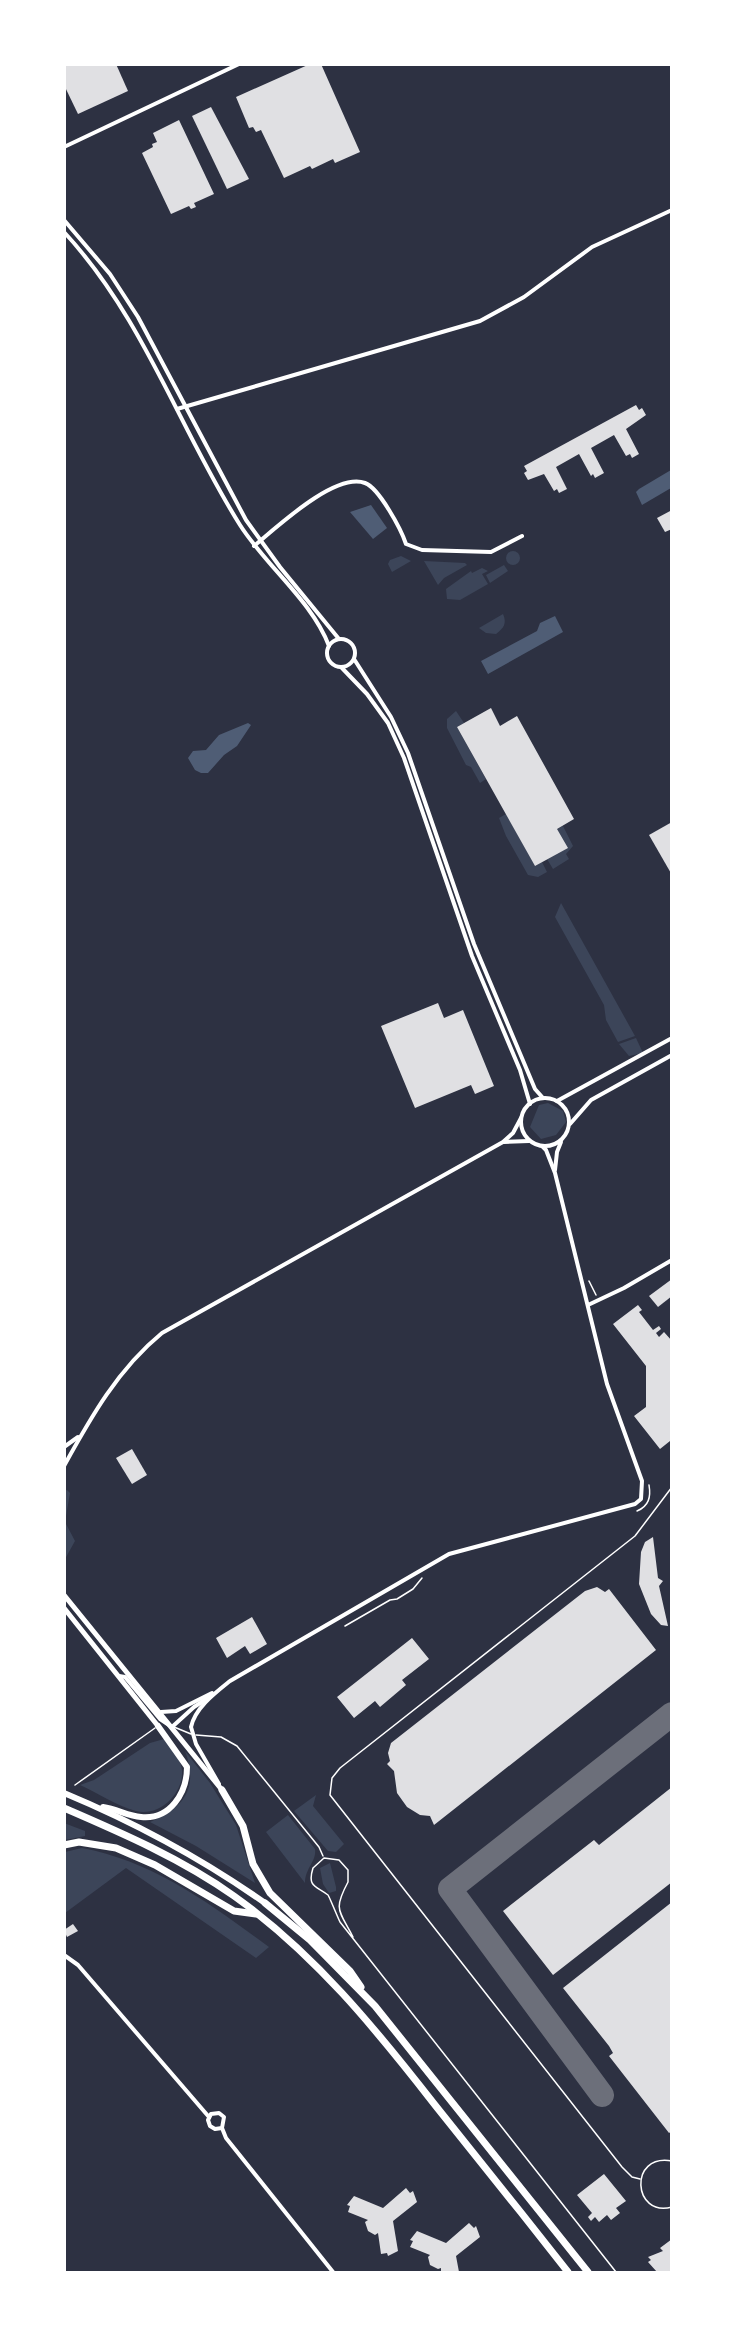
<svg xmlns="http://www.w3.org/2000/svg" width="736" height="2337" font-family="Roboto,sans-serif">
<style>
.green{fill:#3c4559}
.water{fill:#4f5d75}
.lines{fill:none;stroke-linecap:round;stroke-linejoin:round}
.taxiway{stroke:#6c6f7a;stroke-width:24}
.building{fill:#e0e0e3}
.path{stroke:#fff;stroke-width:1.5}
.service{stroke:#fff;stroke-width:1.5}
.minor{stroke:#fff;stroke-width:4}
.secondary{stroke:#fff;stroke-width:5}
.trunk{stroke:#fff;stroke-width:6}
.motorway{stroke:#fff;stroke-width:7}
</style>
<rect width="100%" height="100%" fill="#2d3142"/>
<g class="green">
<circle cx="513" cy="558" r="7"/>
<polygon points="401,556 411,561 392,572 388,564 390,560"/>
<polygon points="424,561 465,563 467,565 444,578 438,585"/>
<polygon points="504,565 508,571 490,583 486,575"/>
<polygon points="482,568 488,571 482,574 488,584 460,600 447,599 446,589 471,571 472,573"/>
<path d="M503 614C507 623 504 628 496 634L486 633 479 628Z"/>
<polygon points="456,711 464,723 457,727 486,779 480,783 471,767 466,765 447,728 447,719"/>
<polygon points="506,814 535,866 542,862 547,872 538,877 528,875 506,836 499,818"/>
<polygon points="563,826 573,846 566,854 569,859 553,869 547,859 557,829"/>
<polygon points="561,903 635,1036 618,1042 606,1020 604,1005 555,917"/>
<polygon points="636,1038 643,1053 629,1056 619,1044"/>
<polygon points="548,1103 563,1111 566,1122 556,1135 541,1139 530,1127 539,1105"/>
<polygon points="67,1490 70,1493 65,1522 75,1541 65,1559 64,1491"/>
<path d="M164 1739C169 1746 177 1754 180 1762 190 1787 162 1818 136 1811 117 1806 98 1793 80 1785L94 1780 150 1743Z"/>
<path d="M185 1751 210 1783 236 1825 255 1883 196 1846 150 1822C184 1808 199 1788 185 1751Z"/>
<polygon points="316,1795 313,1806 344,1844 336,1852 328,1851 294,1811"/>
<path d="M288 1815 315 1849C317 1861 305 1868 305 1883L266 1832Z"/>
<polygon points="64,1823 85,1831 85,1836 65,1840"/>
<path d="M82 1848C153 1861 212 1905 269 1947L256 1958 126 1868 65 1913V1852Z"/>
<polygon points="330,1863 336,1887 336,1891 329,1893 323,1884 320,1868"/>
</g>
<g class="water">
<polygon points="671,470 671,488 642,505 636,492 639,489"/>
<polygon points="371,505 387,528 373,539 350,512"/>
<polygon points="555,616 563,632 488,674 481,661 537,631 540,623"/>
<polygon points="248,723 251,725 237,746 224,755 208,773 201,773 195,770 188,758 193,751 206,750 219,735"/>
</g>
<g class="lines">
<polyline class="taxiway" points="602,2095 450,1889 672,1714"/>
</g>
<g class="building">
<polygon points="64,64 116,64 128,91 78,114 64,85"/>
<polygon points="310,64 321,64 360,152 335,163 333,159 312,169 310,166 284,178 261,130 256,132 253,127 249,128 236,97"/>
<polygon points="211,107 249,179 227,189 192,116"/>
<polygon points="179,120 214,194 194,203 196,207 191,209 189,206 171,214 142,153 153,147 152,144 157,142 153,133"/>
<polygon points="636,405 639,410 642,408 646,415 626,429 639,454 632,458 630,454 626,456 614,435 591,448 604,473 595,478 593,474 591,476 579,454 556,467 567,489 559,493 557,489 554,491 544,474 528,480 524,473 527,471 524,466"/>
<polygon points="672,510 672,529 665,532 657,518"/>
<polygon points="491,708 500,726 517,716 574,819 557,829 568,848 535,866 457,727"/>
<polygon points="672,822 672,875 649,835"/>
<polygon points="438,1003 444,1018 463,1010 494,1086 475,1094 471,1085 415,1108 381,1026"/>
<polygon points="672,1279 672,1296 658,1307 649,1296"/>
<polygon points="638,1305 642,1310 639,1312 653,1330 659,1326 661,1329 656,1333 659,1337 664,1332 672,1341 672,1443 670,1441 660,1449 634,1416 646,1407 646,1366 613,1324"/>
<polygon points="132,1449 147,1475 132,1484 116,1458"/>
<polygon points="653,1537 658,1578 663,1581 659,1586 668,1626 661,1625 651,1614 639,1584 641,1552 645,1542"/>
<polygon points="597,1587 605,1592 609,1589 656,1650 434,1825 430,1816 420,1815 407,1807 397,1793 394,1771 387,1764 390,1761 388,1753 391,1743 585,1591"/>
<polygon points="252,1617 267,1644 250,1654 245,1646 227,1658 216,1638"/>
<polygon points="412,1638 429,1659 402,1680 406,1685 380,1707 375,1701 354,1718 337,1697"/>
<polygon points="672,1787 672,1882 553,1975 503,1911 594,1840 599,1845"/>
<polygon points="672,1902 672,2131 669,2133 609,2056 613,2053 609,2046 563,1988"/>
<polygon points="73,1924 78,1931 67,1937 64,1930"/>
<polygon points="604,2174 626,2201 616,2208 620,2213 611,2220 607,2215 599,2222 595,2217 591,2221 588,2217 592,2213 577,2195"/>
<polygon points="406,2188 410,2193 413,2191 417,2202 393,2221 398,2251 388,2256 387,2253 381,2254 378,2233 375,2235 368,2231 365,2222 368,2220 348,2212 350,2206 347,2205 354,2196 383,2208"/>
<polygon points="469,2223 474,2228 476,2226 480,2237 456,2256 459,2272 441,2272 441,2268 438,2269 430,2265 428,2257 430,2255 410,2247 413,2241 410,2240 417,2231 446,2243"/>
<polygon points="672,2239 672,2272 657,2272 648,2262 651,2260 648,2257 663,2251 660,2248"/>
</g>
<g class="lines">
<g class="path">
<polyline points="589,1281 596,1295"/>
<path d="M637 1511C649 1506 651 1497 649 1485"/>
<polyline points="345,1626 390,1600 397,1599 413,1589 422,1578"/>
</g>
<g class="service">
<polyline points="174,1727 191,1734"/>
<polyline points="196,1735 221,1737 237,1746 319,1847 323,1856"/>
<polyline points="75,1785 155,1728"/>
<path d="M353 1937C339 1910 333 1910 348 1882V1870L339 1860 324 1858 313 1868C307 1887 316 1886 328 1895 329 1896 338 1918 340 1922L616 2272"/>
<path d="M672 2161C628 2153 633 2218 672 2207"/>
<polyline points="640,2179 632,2177 622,2167 330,1795 332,1778 340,1768 635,1536 672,1487"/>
</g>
<g class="minor">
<polyline points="64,147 239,64"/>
<polyline points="64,220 110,274 138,317 246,520 280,567 339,639"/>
<path d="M64 232C143 317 179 428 240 525 266 566 312 601 329 646"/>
<polyline points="177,409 480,321 524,297 592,247 672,210"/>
<path d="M254 546C276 528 335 472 365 483 379 488 401 529 406 544L422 550 491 552 522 536"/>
<circle cx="341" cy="653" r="14"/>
<polyline points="354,659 391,717 408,753 474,944 535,1089 543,1098"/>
<polyline points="341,667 367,694 388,723 404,758 472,956 520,1070 530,1104"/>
<circle cx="545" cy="1122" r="24"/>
<polyline points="557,1101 672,1038"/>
<polyline points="570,1124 591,1100 672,1055"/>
<polyline points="504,1142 529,1141"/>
<polyline points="555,1170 557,1152 561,1142"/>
<polyline points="588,1305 624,1288 672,1260"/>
<polyline points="64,1447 78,1437"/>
<path d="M64 1466C91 1417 118 1369 162 1333L503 1142 513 1133 521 1118"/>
<polyline points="119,1676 125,1677 160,1719 172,1727 194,1707 208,1698"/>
<polyline points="161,1712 176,1711 212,1693"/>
<path d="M219 1784 196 1744 191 1727C195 1708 215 1693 230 1681L449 1554 635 1504 641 1499 642 1481 607 1384 555 1173 546 1150 542 1146"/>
<polyline points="64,1955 78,1965 209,2117"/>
<polyline points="222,2128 215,2129 210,2126 208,2120 211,2114 219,2113 224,2117 222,2128 226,2138 333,2272"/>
</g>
<g class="secondary">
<polyline points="64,1595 222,1790"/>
<polyline points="64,1608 158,1726"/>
</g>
<g class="trunk">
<path d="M64 1793C136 1823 201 1858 265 1903"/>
<path d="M103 1807C117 1809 128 1816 141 1817 170 1820 187 1793 187 1767L158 1726"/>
</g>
<g class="motorway">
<polyline points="222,1790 243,1826 253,1864 270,1893 350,1971 361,1987"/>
<path d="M64 1808C122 1833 182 1859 234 1896 314 1953 375 2028 435 2105 480 2161 524 2216 568 2272"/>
<polyline points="64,1845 79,1842 116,1848 155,1865 234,1911 256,1914"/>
<polyline points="265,1903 310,1940 375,2006 588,2272"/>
</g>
</g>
<rect width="736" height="2337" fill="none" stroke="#ffffff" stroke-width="132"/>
</svg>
